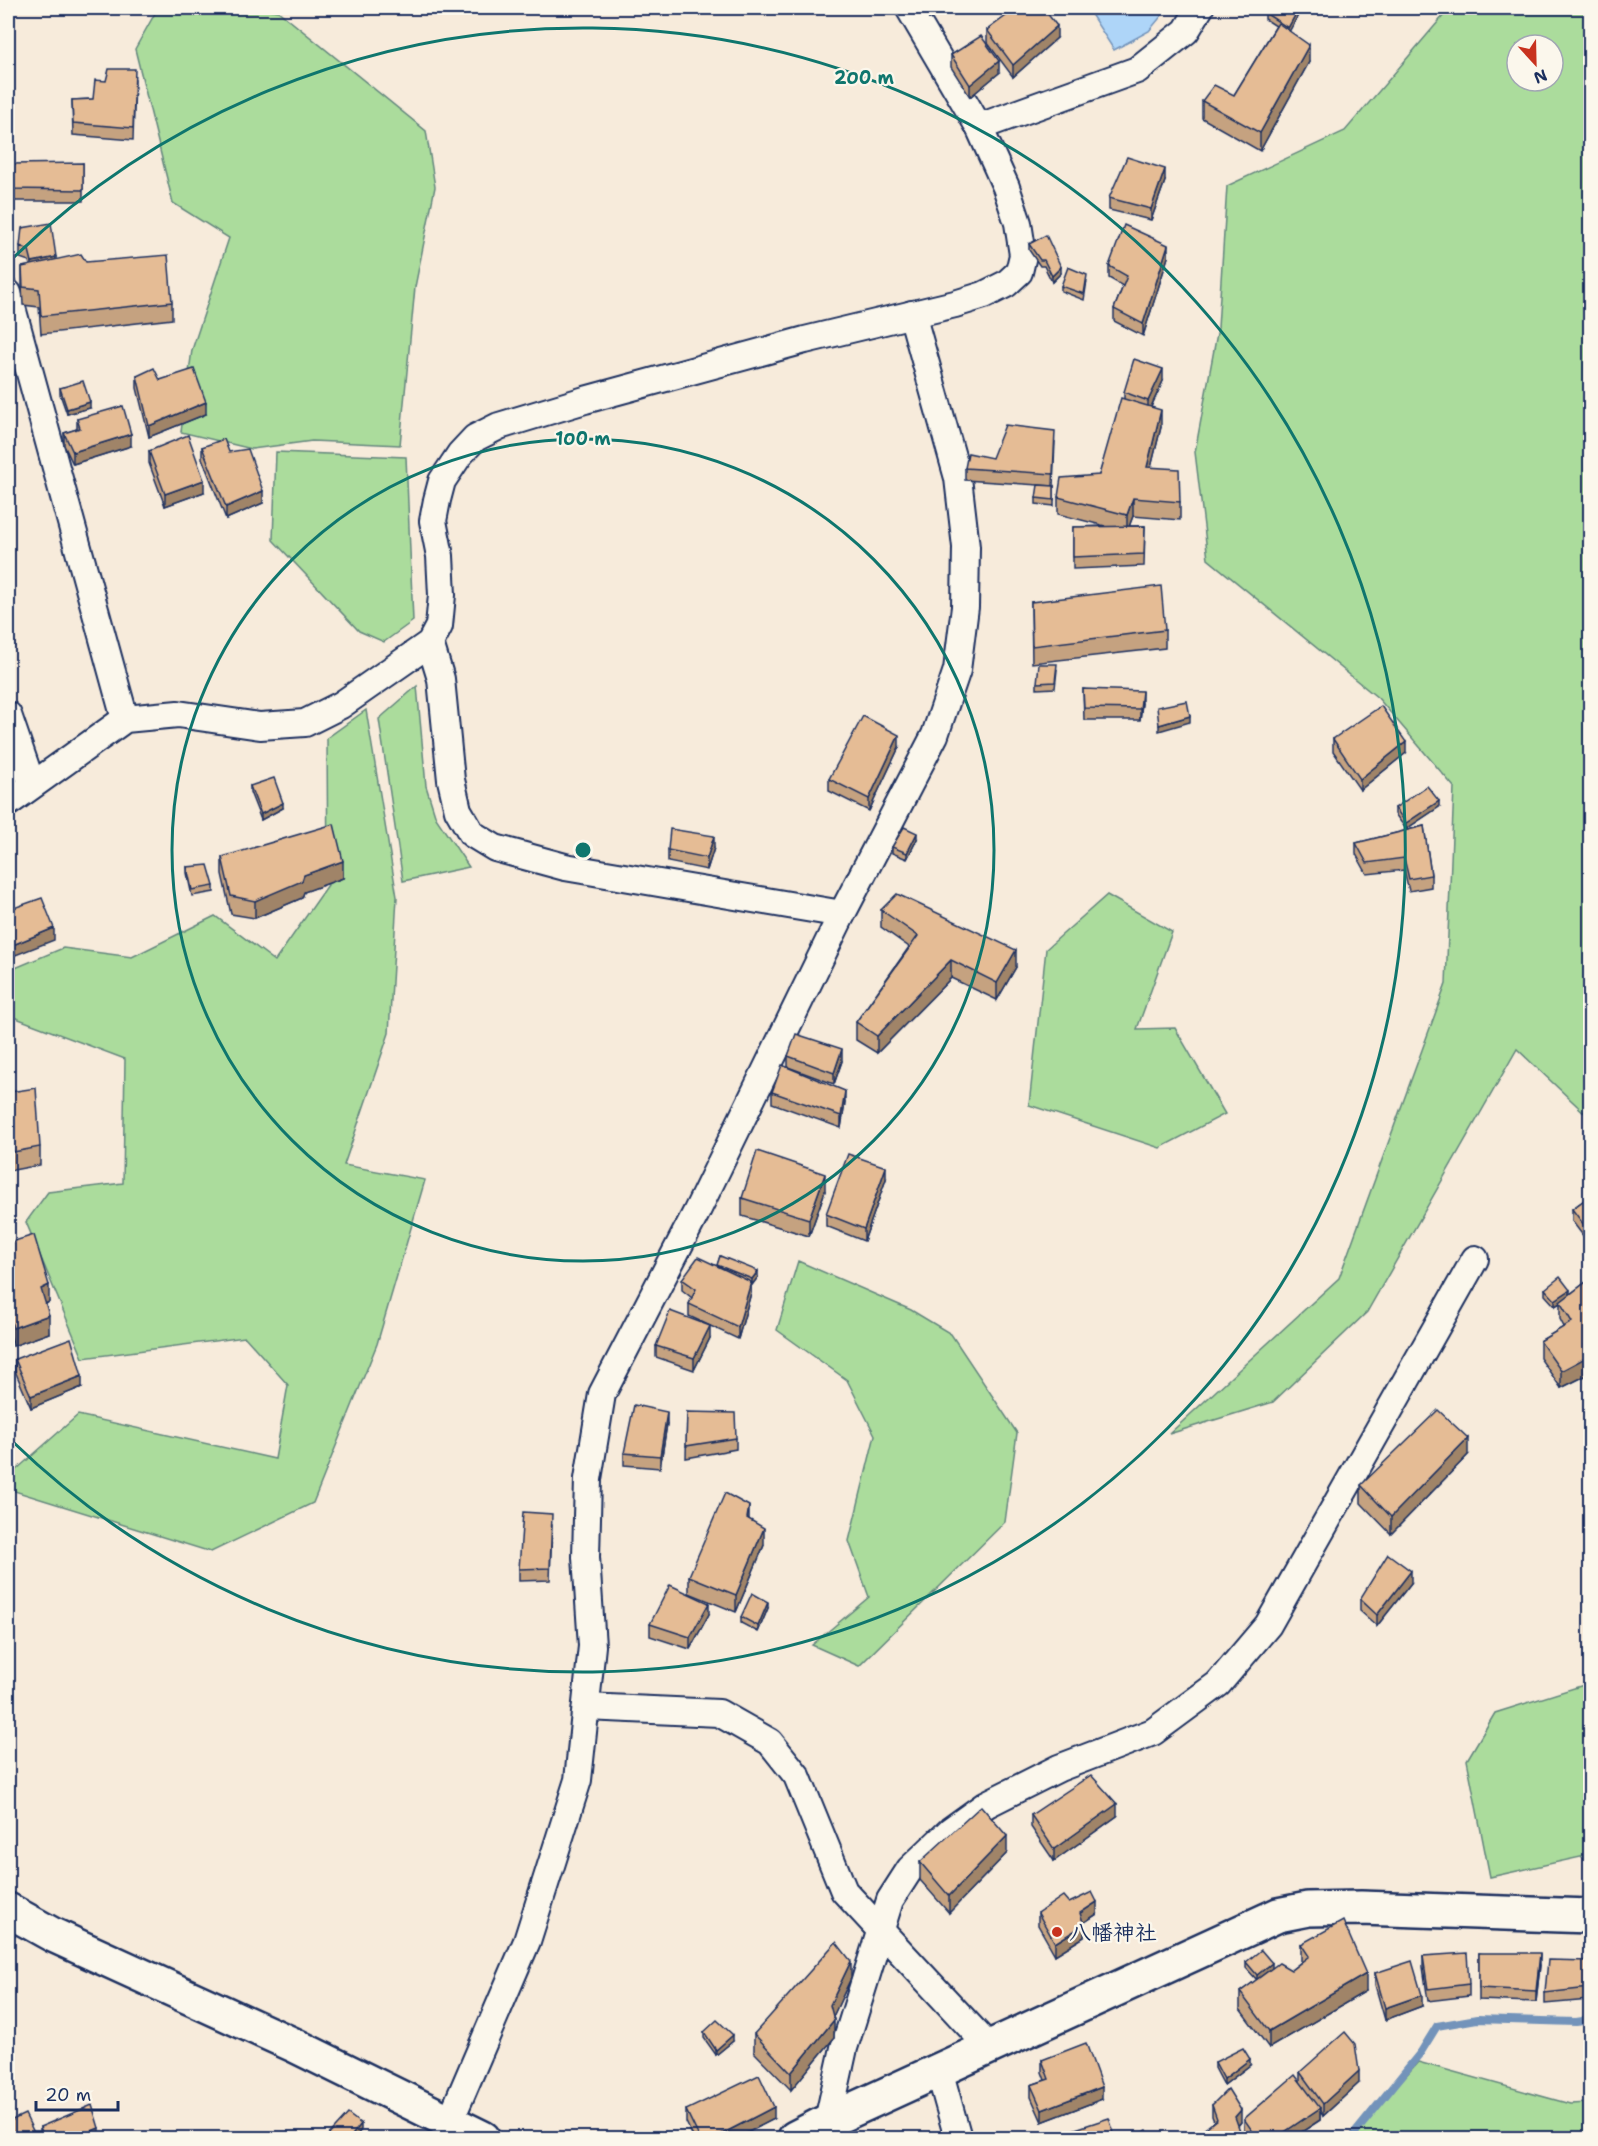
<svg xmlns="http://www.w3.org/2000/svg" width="1598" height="2146" font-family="'Shantell Sans','Klee One',sans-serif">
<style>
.green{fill:#abdc9c;stroke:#63867d;stroke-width:1.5;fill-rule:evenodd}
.water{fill:#aed5f8;stroke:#7393ba;stroke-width:1.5}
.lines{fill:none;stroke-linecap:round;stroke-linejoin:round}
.stream{stroke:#7393ba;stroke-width:8}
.minor-casing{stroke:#1b2f5e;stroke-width:30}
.tertiary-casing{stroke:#1b2f5e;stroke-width:38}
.minor{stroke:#fbf7ec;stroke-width:26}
.tertiary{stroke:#fbf7ec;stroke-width:33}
.wall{fill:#c5a280;stroke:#1b2f5e;stroke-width:1.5}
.shaded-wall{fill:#a08468;stroke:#1b2f5e;stroke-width:1.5}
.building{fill:#e5bc95;stroke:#1b2f5e;stroke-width:1.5}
.ring{fill:none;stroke:#0f766e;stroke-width:3}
.poi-dot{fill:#c8321e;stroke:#fbf7ec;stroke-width:2}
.labels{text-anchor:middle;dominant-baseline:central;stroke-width:4.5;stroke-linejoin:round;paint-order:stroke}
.poi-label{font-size:22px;font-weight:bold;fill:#1b2f5e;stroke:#fbf7ec;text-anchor:start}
.centre{fill:#0f766e;stroke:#fbf7ec;stroke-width:3}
.ring-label{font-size:18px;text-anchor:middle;font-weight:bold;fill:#0f766e;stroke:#fbf7ec;stroke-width:4.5;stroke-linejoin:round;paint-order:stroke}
</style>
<rect width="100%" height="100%" fill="#f7ebdb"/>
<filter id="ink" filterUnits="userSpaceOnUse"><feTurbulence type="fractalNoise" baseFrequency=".0167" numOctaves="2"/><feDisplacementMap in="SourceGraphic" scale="12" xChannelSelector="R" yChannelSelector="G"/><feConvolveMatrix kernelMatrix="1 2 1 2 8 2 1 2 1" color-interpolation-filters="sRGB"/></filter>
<g filter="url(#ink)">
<g class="green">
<polygon points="158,8 261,8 278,11 426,131 435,187 415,287 400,445 312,441 252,449 181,432 192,350 229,238 173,203 135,49"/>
<path d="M1450 8H1590V260L1588 262 1590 277V1118L1517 1049 1367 1312 1273 1402 1169 1434 1339 1278 1446 984 1454 787 1378 698 1208 559 1195 452 1218 328 1227 186 1345 131ZM1517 45H1553V81H1517Z"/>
<polygon points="276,452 406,457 413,621 384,642 359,631 273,540"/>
<polygon points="417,686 426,786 436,818 469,867 403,881 379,719"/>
<polygon points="366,710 397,897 389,1033 344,1165 425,1180 377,1344 313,1503 211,1552 8,1489 8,1477 78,1415 275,1459 288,1385 245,1337 83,1358 26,1222 48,1192 123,1183 125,1059 8,1015 8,971 63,948 132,957 215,916 275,961 328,885 327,738"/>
<polygon points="1107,895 1172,932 1137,1029 1175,1028 1225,1114 1160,1148 1029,1105 1046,949"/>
<polygon points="798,1261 911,1310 951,1334 1017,1433 1005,1522 859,1666 812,1645 869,1597 849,1541 875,1435 847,1380 777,1330"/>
<polygon points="1590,1683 1590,1855 1490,1877 1467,1760 1495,1713"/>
<polygon points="1418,2062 1570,2104 1590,2103 1590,2138 1350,2138"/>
</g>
<polygon class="water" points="1087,8 1168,8 1149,31 1114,50"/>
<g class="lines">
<polyline class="stream" points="1351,2138 1421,2052 1437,2026 1477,2019 1576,2022 1590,2020"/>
<g class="minor-casing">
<g id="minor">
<polyline points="979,127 1137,70 1186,31 1200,8"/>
<polyline points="8,293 125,719"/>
<polyline points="430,643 441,679 451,780 458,810 472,834 495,848 565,867 842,914"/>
<polyline points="8,715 32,785"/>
<polyline points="8,803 125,719 178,714 260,726 305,723 341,705 430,643 439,626 442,595 440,556 433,521 437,500 442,481 460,454 475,438 499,426 585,400 805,340 955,304 984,295 1006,284 1019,272 1023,255 1018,223 1006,187 979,127 909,8"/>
<polyline points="586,1707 719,1713 770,1742 797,1776 844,1891 989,2047"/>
<polyline points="939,2070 958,2138"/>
<polyline points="450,2121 527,1941 578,1780 592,1646 586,1557 588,1479 602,1394 696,1213 842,914 935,735 957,670 965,607 966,547 958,478 912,314"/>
<polyline points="828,2121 844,2048 890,1900 910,1869 951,1830 987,1804 1059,1768 1153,1732 1218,1684 1268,1625 1475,1259"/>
</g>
</g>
<g class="tertiary-casing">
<g id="tertiary">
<polyline points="8,1910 53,1935 294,2045 483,2138"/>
<polyline points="795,2138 828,2121 1278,1915 1308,1909 1361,1908 1590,1916"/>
</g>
</g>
<use href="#minor" class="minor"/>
<use href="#tertiary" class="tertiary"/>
</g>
<g class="wall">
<polygon points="924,8 953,8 929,19"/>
<polygon points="1302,8 1289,31 1309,62 1260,151 1202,118 1202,101 1234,95 1276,26 1265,19 1265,13"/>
<polygon points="987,30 1057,38 1013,77 987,42"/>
<polygon points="951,55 999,73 970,97 951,67"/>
<polygon points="135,80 133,140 73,135 72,100 93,99 106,81"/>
<polygon points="83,163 83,201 10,201 10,189"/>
<polygon points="1165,181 1151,220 1109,210 1109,198"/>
<polygon points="1029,244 1061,273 1052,282 1044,266 1040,266 1029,250"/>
<polygon points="20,246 56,260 86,262 172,302 172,319 41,334 39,307 23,305 22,285 22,267 30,266 29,261 20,258"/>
<polygon points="1168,257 1143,336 1114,321 1114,309 1123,286 1109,278 1109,266"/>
<polygon points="1087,281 1084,300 1061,291 1061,286"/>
<polygon points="137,376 160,380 206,414 149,437 137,388"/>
<polygon points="1163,381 1151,407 1161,427 1151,467 1180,502 1180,520 1133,516 1129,526 1145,526 1144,566 1073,569 1073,527 1105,526 1058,514 1058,497 1099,475 1124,399 1124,392"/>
<polygon points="60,388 90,408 67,414 60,394"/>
<polygon points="77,419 131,446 73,464 64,445 64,433 77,429"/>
<polygon points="1055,442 1053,486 965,480 965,468 992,458"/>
<polygon points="202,447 229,452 263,503 226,519 202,458"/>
<polygon points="149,451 204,492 165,506 149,463"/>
<polygon points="1054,486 1054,506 1036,504 1036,498"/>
<polygon points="1031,602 1165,630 1165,648 1032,663"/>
<polygon points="1057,670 1055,688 1037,689 1037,683"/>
<polygon points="1083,689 1142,703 1140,720 1084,720"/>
<polygon points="1333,739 1406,753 1360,790 1333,751"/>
<polygon points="899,747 869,811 829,791 829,779"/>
<polygon points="250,786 283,808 261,820 250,792"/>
<polygon points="1439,807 1406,829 1395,814 1395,808"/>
<polygon points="1424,826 1431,875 1431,887 1409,891 1404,870 1367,874 1356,854 1356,843"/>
<polygon points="917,839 907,859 892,853 892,847"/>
<polygon points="714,848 707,870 668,862 668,850"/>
<polygon points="222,857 343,878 304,892 302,898 255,918 231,914 222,874"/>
<polygon points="187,867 214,886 214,892 192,896 187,873"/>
<polygon points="881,910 1016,967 997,1000 951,978 877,1053 856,1040 856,1022 909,947 881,927"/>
<polygon points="788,1056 842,1061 834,1084 788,1067"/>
<polygon points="772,1092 845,1103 841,1128 772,1103"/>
<polygon points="8,1106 40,1147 40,1165 8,1171"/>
<polygon points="886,1179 864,1241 826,1226 826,1214"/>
<polygon points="825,1191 809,1236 742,1216 742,1198"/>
<polygon points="1590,1196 1590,1245 1572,1221 1572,1209"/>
<polygon points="8,1243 49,1302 46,1304 49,1333 13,1346 8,1328"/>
<polygon points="720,1256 758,1277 752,1285 751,1285 751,1293 738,1339 689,1316 689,1304 692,1298 682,1290 682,1279 717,1266"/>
<polygon points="1590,1279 1590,1358 1589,1359 1589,1374 1561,1388 1540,1358 1540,1341 1564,1327 1560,1319 1560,1303 1555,1306 1545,1295 1545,1289 1570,1294"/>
<polygon points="710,1338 694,1370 656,1357 656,1346"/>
<polygon points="15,1359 82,1387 31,1408 15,1371"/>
<polygon points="687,1412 736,1438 736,1449 686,1458"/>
<polygon points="667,1424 660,1468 624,1465 624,1453"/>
<polygon points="1468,1455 1391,1534 1361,1503 1361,1485"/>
<polygon points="749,1520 764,1545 736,1612 689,1593 689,1576"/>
<polygon points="552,1526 550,1580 519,1581 519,1569"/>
<polygon points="1411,1583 1377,1626 1360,1611 1360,1599"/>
<polygon points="768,1608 758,1632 741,1623 741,1617"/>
<polygon points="709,1614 690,1649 650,1636 650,1624"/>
<polygon points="1031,1815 1117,1816 1054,1861 1031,1827"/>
<polygon points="1007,1853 949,1913 920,1880 920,1862"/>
<polygon points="1069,1903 1097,1914 1083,1923 1084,1937 1055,1955 1038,1925 1038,1913"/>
<polygon points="1301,1944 1366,1991 1269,2048 1240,2009 1240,1992 1257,1980 1246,1968 1246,1962 1272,1969 1291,1970 1301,1962"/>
<polygon points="1479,1953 1540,1965 1536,2002 1479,2000"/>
<polygon points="1423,1956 1469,1984 1469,1996 1428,2001 1423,1967"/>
<polygon points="1590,1961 1589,2000 1545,2004 1545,1993"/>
<polygon points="1375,1973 1422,2006 1385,2020 1375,1985"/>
<polygon points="851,1978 833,2016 834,2038 791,2090 754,2052 754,2034"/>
<polygon points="704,2032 733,2041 716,2055 704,2038"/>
<polygon points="1042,2060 1102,2099 1042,2122 1031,2097 1031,2085 1045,2080 1042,2072"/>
<polygon points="1215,2062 1250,2065 1224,2085 1215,2068"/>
<polygon points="1300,2072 1359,2083 1323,2116 1320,2111 1320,2120 1291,2139 1250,2139 1244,2131 1244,2119 1300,2082"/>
<polygon points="1212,2105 1241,2122 1238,2126 1214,2121 1212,2116"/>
<polygon points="686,2110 774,2119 735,2139 694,2139 686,2122"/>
<polygon points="40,2127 99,2139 40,2139"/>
</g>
<g class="shaded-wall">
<polygon points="8,8 19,8 8,10"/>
<polygon points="929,8 953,8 929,19"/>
<polygon points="1299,8 1302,8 1288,34 1288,28"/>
<polygon points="1057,26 1057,38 1013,77 1013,65"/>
<polygon points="1309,45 1309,62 1260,151 1260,133"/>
<polygon points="999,61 999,73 970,97 970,85"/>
<polygon points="1165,169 1165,181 1151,220 1151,209"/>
<polygon points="1168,245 1168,257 1143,336 1143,324"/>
<polygon points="56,257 56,269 32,274 32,262"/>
<polygon points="1061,267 1061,273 1052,282 1052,276"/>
<polygon points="1163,369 1163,381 1148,413 1148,401"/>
<polygon points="90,402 90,408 67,414 67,409"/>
<polygon points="206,402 206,414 149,437 149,426"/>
<polygon points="1161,410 1161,427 1147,484 1147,467"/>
<polygon points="131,434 131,446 73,464 73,452"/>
<polygon points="204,480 204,492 165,506 165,494"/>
<polygon points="263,491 263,503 226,519 226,507"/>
<polygon points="1133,498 1133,516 1127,532 1127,515"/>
<polygon points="1142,691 1142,703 1140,720 1140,709"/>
<polygon points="1190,716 1190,722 1159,731 1159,725"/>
<polygon points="899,735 899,747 869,811 869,799"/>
<polygon points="1406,742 1406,753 1360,790 1360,779"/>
<polygon points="1439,801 1439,807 1406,829 1406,823"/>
<polygon points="283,803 283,808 261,820 261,814"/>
<polygon points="917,833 917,839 907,859 907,853"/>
<polygon points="714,836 714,848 707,870 707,858"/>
<polygon points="343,861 343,878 304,892 302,898 255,918 255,901 304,875"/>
<polygon points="54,928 54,940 8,958 8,947"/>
<polygon points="1016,950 1016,967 997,1000 997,983"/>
<polygon points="951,960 951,978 877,1053 877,1036"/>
<polygon points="842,1049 842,1061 834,1084 834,1073"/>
<polygon points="845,1091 845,1103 841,1128 841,1116"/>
<polygon points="886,1167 886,1179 864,1241 864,1229"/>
<polygon points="825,1174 825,1191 809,1236 809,1219"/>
<polygon points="758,1271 758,1277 752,1285 752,1279"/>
<polygon points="751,1282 751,1293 738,1339 738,1327"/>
<polygon points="49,1285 49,1302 41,1306 41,1289"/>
<polygon points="1570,1290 1570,1296 1555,1306 1555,1300"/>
<polygon points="49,1315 49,1333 13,1346 13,1328"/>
<polygon points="710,1326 710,1338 694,1370 694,1358"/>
<polygon points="1590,1340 1589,1374 1561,1388 1561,1371 1585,1345"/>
<polygon points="82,1376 82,1387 31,1408 31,1396"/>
<polygon points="667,1412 667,1424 660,1468 660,1456"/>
<polygon points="1468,1438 1468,1455 1391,1534 1391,1517"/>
<polygon points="749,1506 749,1523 747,1518"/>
<polygon points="764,1528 764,1545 736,1612 736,1595"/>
<polygon points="1411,1571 1411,1583 1377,1626 1377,1615"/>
<polygon points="768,1602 768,1608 758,1632 758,1626"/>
<polygon points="709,1603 709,1614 690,1649 690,1637"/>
<polygon points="1117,1804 1117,1816 1054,1861 1054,1849"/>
<polygon points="1007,1836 1007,1853 949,1913 949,1896"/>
<polygon points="1097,1902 1097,1914 1080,1925 1080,1913"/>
<polygon points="1084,1925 1084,1937 1055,1955 1055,1943"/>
<polygon points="1540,1953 1540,1965 1536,2002 1536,1991"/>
<polygon points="851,1961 851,1978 830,2023 830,2005"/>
<polygon points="1272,1963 1272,1969 1257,1981 1257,1975"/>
<polygon points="1366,1974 1366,1991 1269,2048 1269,2031"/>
<polygon points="1422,1995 1422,2006 1385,2020 1385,2008"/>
<polygon points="834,2020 834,2038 791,2090 791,2073"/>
<polygon points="733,2035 733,2041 716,2055 716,2050"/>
<polygon points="1250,2059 1250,2065 1224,2085 1224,2079"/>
<polygon points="1359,2071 1359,2083 1323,2116 1323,2104"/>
<polygon points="1102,2087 1102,2099 1042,2122 1042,2110"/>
<polygon points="774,2107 774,2119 735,2139 712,2139"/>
<polygon points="1320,2108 1320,2120 1291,2139 1274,2139"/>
<polygon points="1241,2110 1241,2122 1235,2129 1235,2117"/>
<polygon points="361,2124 361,2130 354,2139 349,2139"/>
<polygon points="99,2128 99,2139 72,2139"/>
</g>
<g class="building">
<polygon points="1017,8 1043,8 1057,26 1013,65 987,30"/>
<polygon points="1269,8 1299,8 1288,28 1265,13"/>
<polygon points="1278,23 1309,45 1260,133 1202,101 1214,85 1234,95"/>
<polygon points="981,36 999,61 970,85 951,55"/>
<polygon points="109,69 135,69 133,128 73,123 72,100 93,99 95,80 106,81"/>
<polygon points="1127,157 1165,169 1151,209 1109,198"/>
<polygon points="83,163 83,190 10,189 11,164"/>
<polygon points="51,223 56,257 32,262 29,250 20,246 22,228"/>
<polygon points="1124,225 1168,245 1143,324 1114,309 1127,276 1109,266"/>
<polygon points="1046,235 1061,267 1052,276 1044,260 1040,260 1029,244"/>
<polygon points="81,254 86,262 168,255 172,302 41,316 39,289 23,287 22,267"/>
<polygon points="1068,267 1087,275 1084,294 1061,286"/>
<polygon points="1134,359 1163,369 1148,401 1124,392"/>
<polygon points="154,368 160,380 194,369 206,402 149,426 137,376"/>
<polygon points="83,381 90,402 67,409 60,388"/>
<polygon points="1121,398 1161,410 1147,467 1179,469 1180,502 1133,498 1127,515 1058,497 1061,478 1099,475"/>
<polygon points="123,406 131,434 73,452 64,433 80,428 77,419"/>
<polygon points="1005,425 1055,431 1053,474 965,468 968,453 992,458"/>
<polygon points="188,435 204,480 165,494 149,451"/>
<polygon points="224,439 229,452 248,449 263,491 226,507 202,447"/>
<polygon points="1038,485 1054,486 1054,500 1036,498"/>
<polygon points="1145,526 1144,554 1073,557 1073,527"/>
<polygon points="1161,586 1165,630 1032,646 1031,602"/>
<polygon points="1039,664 1057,664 1055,682 1037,683"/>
<polygon points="1083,689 1142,691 1140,709 1084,708"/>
<polygon points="1187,701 1190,716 1159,725 1157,707"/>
<polygon points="1381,706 1406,742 1360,779 1333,739"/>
<polygon points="863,716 899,735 869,799 829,779"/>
<polygon points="274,778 283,803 261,814 250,786"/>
<polygon points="1427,786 1439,801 1406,823 1395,808"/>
<polygon points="334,824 343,861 304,875 302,881 255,901 231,896 222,857"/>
<polygon points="1424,826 1431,875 1409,879 1404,858 1367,863 1356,843"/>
<polygon points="904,827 917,833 907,853 892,847"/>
<polygon points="670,829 714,836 707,858 668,850"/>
<polygon points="208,865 214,886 192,890 187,867"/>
<polygon points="897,894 1016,950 997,983 951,960 877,1036 856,1022 918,936 881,910"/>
<polygon points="42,898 54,928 8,947 8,910"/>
<polygon points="796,1034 842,1049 834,1073 788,1056"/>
<polygon points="782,1065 845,1091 841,1116 772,1092"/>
<polygon points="36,1088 40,1147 8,1153 8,1106 10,1105 10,1092"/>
<polygon points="757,1151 825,1174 809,1219 742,1198"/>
<polygon points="848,1154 886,1167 864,1229 826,1214"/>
<polygon points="1590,1196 1590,1233 1572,1209"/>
<polygon points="34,1235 49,1285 41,1289 49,1315 13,1328 8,1311 8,1243"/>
<polygon points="720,1256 758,1271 752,1279 717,1265"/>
<polygon points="698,1257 751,1282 738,1327 689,1304 696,1289 682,1279"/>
<polygon points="1560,1277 1570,1290 1555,1300 1545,1289"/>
<polygon points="1590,1279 1590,1340 1585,1345 1589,1356 1561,1371 1540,1341 1572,1322 1560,1302"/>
<polygon points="670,1311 710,1326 694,1358 656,1346"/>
<polygon points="71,1338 82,1376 31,1396 15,1359"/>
<polygon points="634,1405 667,1412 660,1456 624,1453"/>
<polygon points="1438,1410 1468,1438 1391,1517 1361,1485"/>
<polygon points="687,1412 735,1413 736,1438 686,1446"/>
<polygon points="725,1493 749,1506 747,1518 764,1528 736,1595 689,1576"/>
<polygon points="523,1512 552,1514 550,1568 519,1569"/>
<polygon points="1388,1554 1411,1571 1377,1615 1360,1599"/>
<polygon points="670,1585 709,1603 690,1637 650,1624"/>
<polygon points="752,1593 768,1602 758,1626 741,1617"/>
<polygon points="1091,1775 1117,1804 1054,1849 1031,1815"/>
<polygon points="981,1806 1007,1836 949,1896 920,1862"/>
<polygon points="1092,1892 1097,1902 1080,1913 1084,1925 1055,1943 1038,1913 1063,1896 1069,1903"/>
<polygon points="1343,1921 1366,1974 1269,2031 1240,1992 1279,1963 1291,1970 1309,1956 1301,1944"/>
<polygon points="836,1942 851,1961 830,2005 834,2020 791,2073 754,2034"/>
<polygon points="1261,1950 1272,1963 1257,1975 1246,1962"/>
<polygon points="1467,1953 1469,1984 1428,1989 1423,1956"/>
<polygon points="1479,1953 1540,1953 1536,1991 1479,1988"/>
<polygon points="1548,1960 1590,1961 1589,1988 1545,1993"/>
<polygon points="1412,1961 1422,1995 1385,2008 1375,1973"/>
<polygon points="717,2020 733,2035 716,2050 704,2032"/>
<polygon points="1345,2032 1355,2044 1359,2071 1323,2104 1300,2072"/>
<polygon points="1086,2043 1102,2087 1042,2110 1031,2085 1049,2079 1042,2060"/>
<polygon points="1243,2048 1250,2059 1224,2079 1215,2062"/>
<polygon points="759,2075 774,2107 712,2139 700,2139 686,2110"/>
<polygon points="1295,2075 1320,2108 1274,2139 1258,2139 1244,2119"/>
<polygon points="1228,2089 1241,2110 1235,2117 1243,2139 1192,2139 1217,2119 1212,2105"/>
<polygon points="92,2105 99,2128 72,2139 45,2139 40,2127"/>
<polygon points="25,2114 37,2139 9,2139 8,2135 8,2122"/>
<polygon points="348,2114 361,2124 349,2139 325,2139"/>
<polygon points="1109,2118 1116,2139 1045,2139"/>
<polygon points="1147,2130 1151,2139 1127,2139"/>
</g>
</g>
<g class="ring">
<circle cx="583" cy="850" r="411"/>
<path d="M12 259A822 822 0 1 1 12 1441"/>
</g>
<circle class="poi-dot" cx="1057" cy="1932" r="6"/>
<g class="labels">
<g class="poi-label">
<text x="1069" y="1932">八幡神社</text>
</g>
</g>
<circle cx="583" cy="850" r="9" class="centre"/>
<g class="ring-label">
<text x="864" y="84">200 m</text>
<text x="583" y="445">100 m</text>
</g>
<rect width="1598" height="2146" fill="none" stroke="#fbf7ec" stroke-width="30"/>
<rect x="15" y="15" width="1568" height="2116" fill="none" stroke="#1b2f5e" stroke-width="2" filter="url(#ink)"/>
<g transform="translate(1535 63) rotate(158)"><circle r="28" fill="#fbf7ec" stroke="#a1a7b3" stroke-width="1.5"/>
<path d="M0-4.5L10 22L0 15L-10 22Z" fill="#c8321e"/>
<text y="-9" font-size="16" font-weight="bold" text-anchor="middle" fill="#1b2f5e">N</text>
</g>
<path d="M36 2101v9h82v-9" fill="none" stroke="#1b2f5e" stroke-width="3"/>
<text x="45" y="2101" font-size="18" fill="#1b2f5e" stroke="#fbf7ec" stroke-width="4.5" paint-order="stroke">20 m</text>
</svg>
